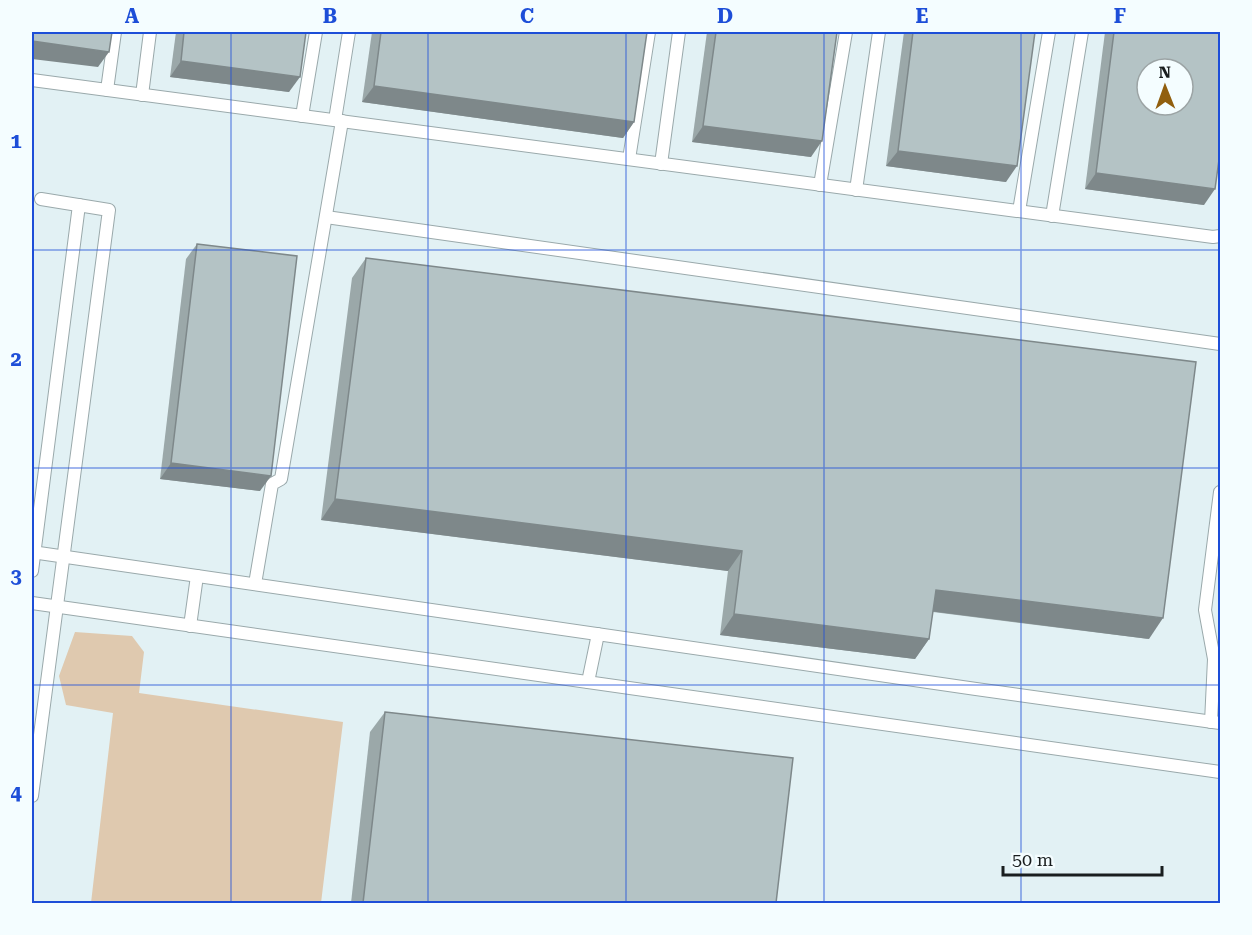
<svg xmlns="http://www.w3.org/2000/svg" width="1252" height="935" font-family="'Roboto Serif',serif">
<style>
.green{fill:#dfc9af}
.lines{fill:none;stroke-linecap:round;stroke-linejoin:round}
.lane-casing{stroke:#9aa9ab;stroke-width:14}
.lane{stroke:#fff;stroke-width:12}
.wall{fill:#9ba8a9}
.shaded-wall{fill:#7e888a}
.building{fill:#b4c3c5;stroke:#7e888a;stroke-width:1.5;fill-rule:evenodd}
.grid{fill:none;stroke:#1d4ed8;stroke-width:1.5;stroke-opacity:0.55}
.neatline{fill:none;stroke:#1d4ed8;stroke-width:2}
.grid-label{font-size:20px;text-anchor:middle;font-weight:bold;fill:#1d4ed8}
</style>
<rect width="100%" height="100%" fill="#e2f1f4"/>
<polygon class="green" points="75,632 132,636 144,652 139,693 343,722 321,903 91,903 113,713 66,705 59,676"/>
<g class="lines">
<g class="lane-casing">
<g id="lane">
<polyline points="32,80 1213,237 1220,236"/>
<polyline points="107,90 115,32"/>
<polyline points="142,95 150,32"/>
<polyline points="302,116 316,32"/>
<polyline points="335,120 349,32"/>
<polyline points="629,159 649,32"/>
<polyline points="661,164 679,32"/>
<polyline points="820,185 846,32"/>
<polyline points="856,190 879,32"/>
<polyline points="1019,211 1049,32"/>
<polyline points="1052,216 1082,32"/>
<polyline points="326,217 1220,344"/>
<polyline points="32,552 976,689 1220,723"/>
<polyline points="32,571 79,205"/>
<polyline points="255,584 272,484 281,479 342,121"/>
<polyline points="32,603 1220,772"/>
<polyline points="190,626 197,576"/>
<polyline points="588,682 598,634"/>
<polyline points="1211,722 1214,659 1205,610 1220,492"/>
<polyline points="32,796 109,210 41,199"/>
</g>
</g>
<use href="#lane" class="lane"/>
</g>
<g class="wall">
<polygon points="176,32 306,32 289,92 170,77"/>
<polygon points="372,32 647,32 634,122 623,138 362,102"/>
<polygon points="707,32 837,32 811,157 692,142"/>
<polygon points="904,32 1035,32 1006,182 886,166"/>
<polygon points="1105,32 1221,32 1204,205 1085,189"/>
<polygon points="197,244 260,491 160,479 186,259"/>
<polygon points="366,258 1149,639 933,612 929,639 915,659 720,635 728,571 321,520 352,278"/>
<polygon points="385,712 776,903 351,903 370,732"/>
</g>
<g class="shaded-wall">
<polygon points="32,41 109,52 98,67 32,59"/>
<polygon points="181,61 300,77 289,92 170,77"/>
<polygon points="374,86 634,122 623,138 362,102"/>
<polygon points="703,126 822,141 811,157 692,142"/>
<polygon points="898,151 1017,166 1006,182 886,166"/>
<polygon points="1096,173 1215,189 1204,205 1085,189"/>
<polygon points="171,463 271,476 260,491 160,479"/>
<polygon points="335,499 742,551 728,571 321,520"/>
<polygon points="936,590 1163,618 1149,639 921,610"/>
<polygon points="734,614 929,639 915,659 720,635"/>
</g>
<g class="building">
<polygon points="32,32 112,32 109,52 32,41"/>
<polygon points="184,32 306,32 300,77 181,61"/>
<polygon points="381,32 647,32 634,122 374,86"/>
<polygon points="716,32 837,32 822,141 703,126"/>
<polygon points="913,32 1035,32 1017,166 898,151"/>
<path d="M1114 32H1221V145L1215 189 1096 173ZM1147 69H1183V105H1147Z"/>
<polygon points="197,244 297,256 271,476 171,463"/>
<polygon points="366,258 1196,362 1163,618 936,590 929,639 734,614 742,551 335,499"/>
<polygon points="385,712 793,758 776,903 363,903"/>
</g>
<path class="grid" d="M231 32V904M428 32V904M626 32V904M824 32V904M1021 32V904M32 250H1220M32 468H1220M32 685H1220"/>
<rect width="1252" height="935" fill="none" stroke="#f4fdff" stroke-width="66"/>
<g transform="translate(1165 87) rotate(359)"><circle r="28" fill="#f4fdff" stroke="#9ca4a5" stroke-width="1.5"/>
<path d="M0-4.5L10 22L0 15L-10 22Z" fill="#915f0e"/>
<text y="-9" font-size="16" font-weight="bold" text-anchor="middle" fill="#191e1f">N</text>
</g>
<path d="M1003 866v9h159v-9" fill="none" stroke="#191e1f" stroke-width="3"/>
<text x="1012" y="866" font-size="18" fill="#191e1f" stroke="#f4fdff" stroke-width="4.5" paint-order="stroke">50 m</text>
<rect x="33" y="33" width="1186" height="869" class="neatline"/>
<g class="grid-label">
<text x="132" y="23">A</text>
<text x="330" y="23">B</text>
<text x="527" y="23">C</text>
<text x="725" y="23">D</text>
<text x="922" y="23">E</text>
<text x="1120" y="23">F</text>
<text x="16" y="148">1</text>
<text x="16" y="366">2</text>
<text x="16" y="583">3</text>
<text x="16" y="800">4</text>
</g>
</svg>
